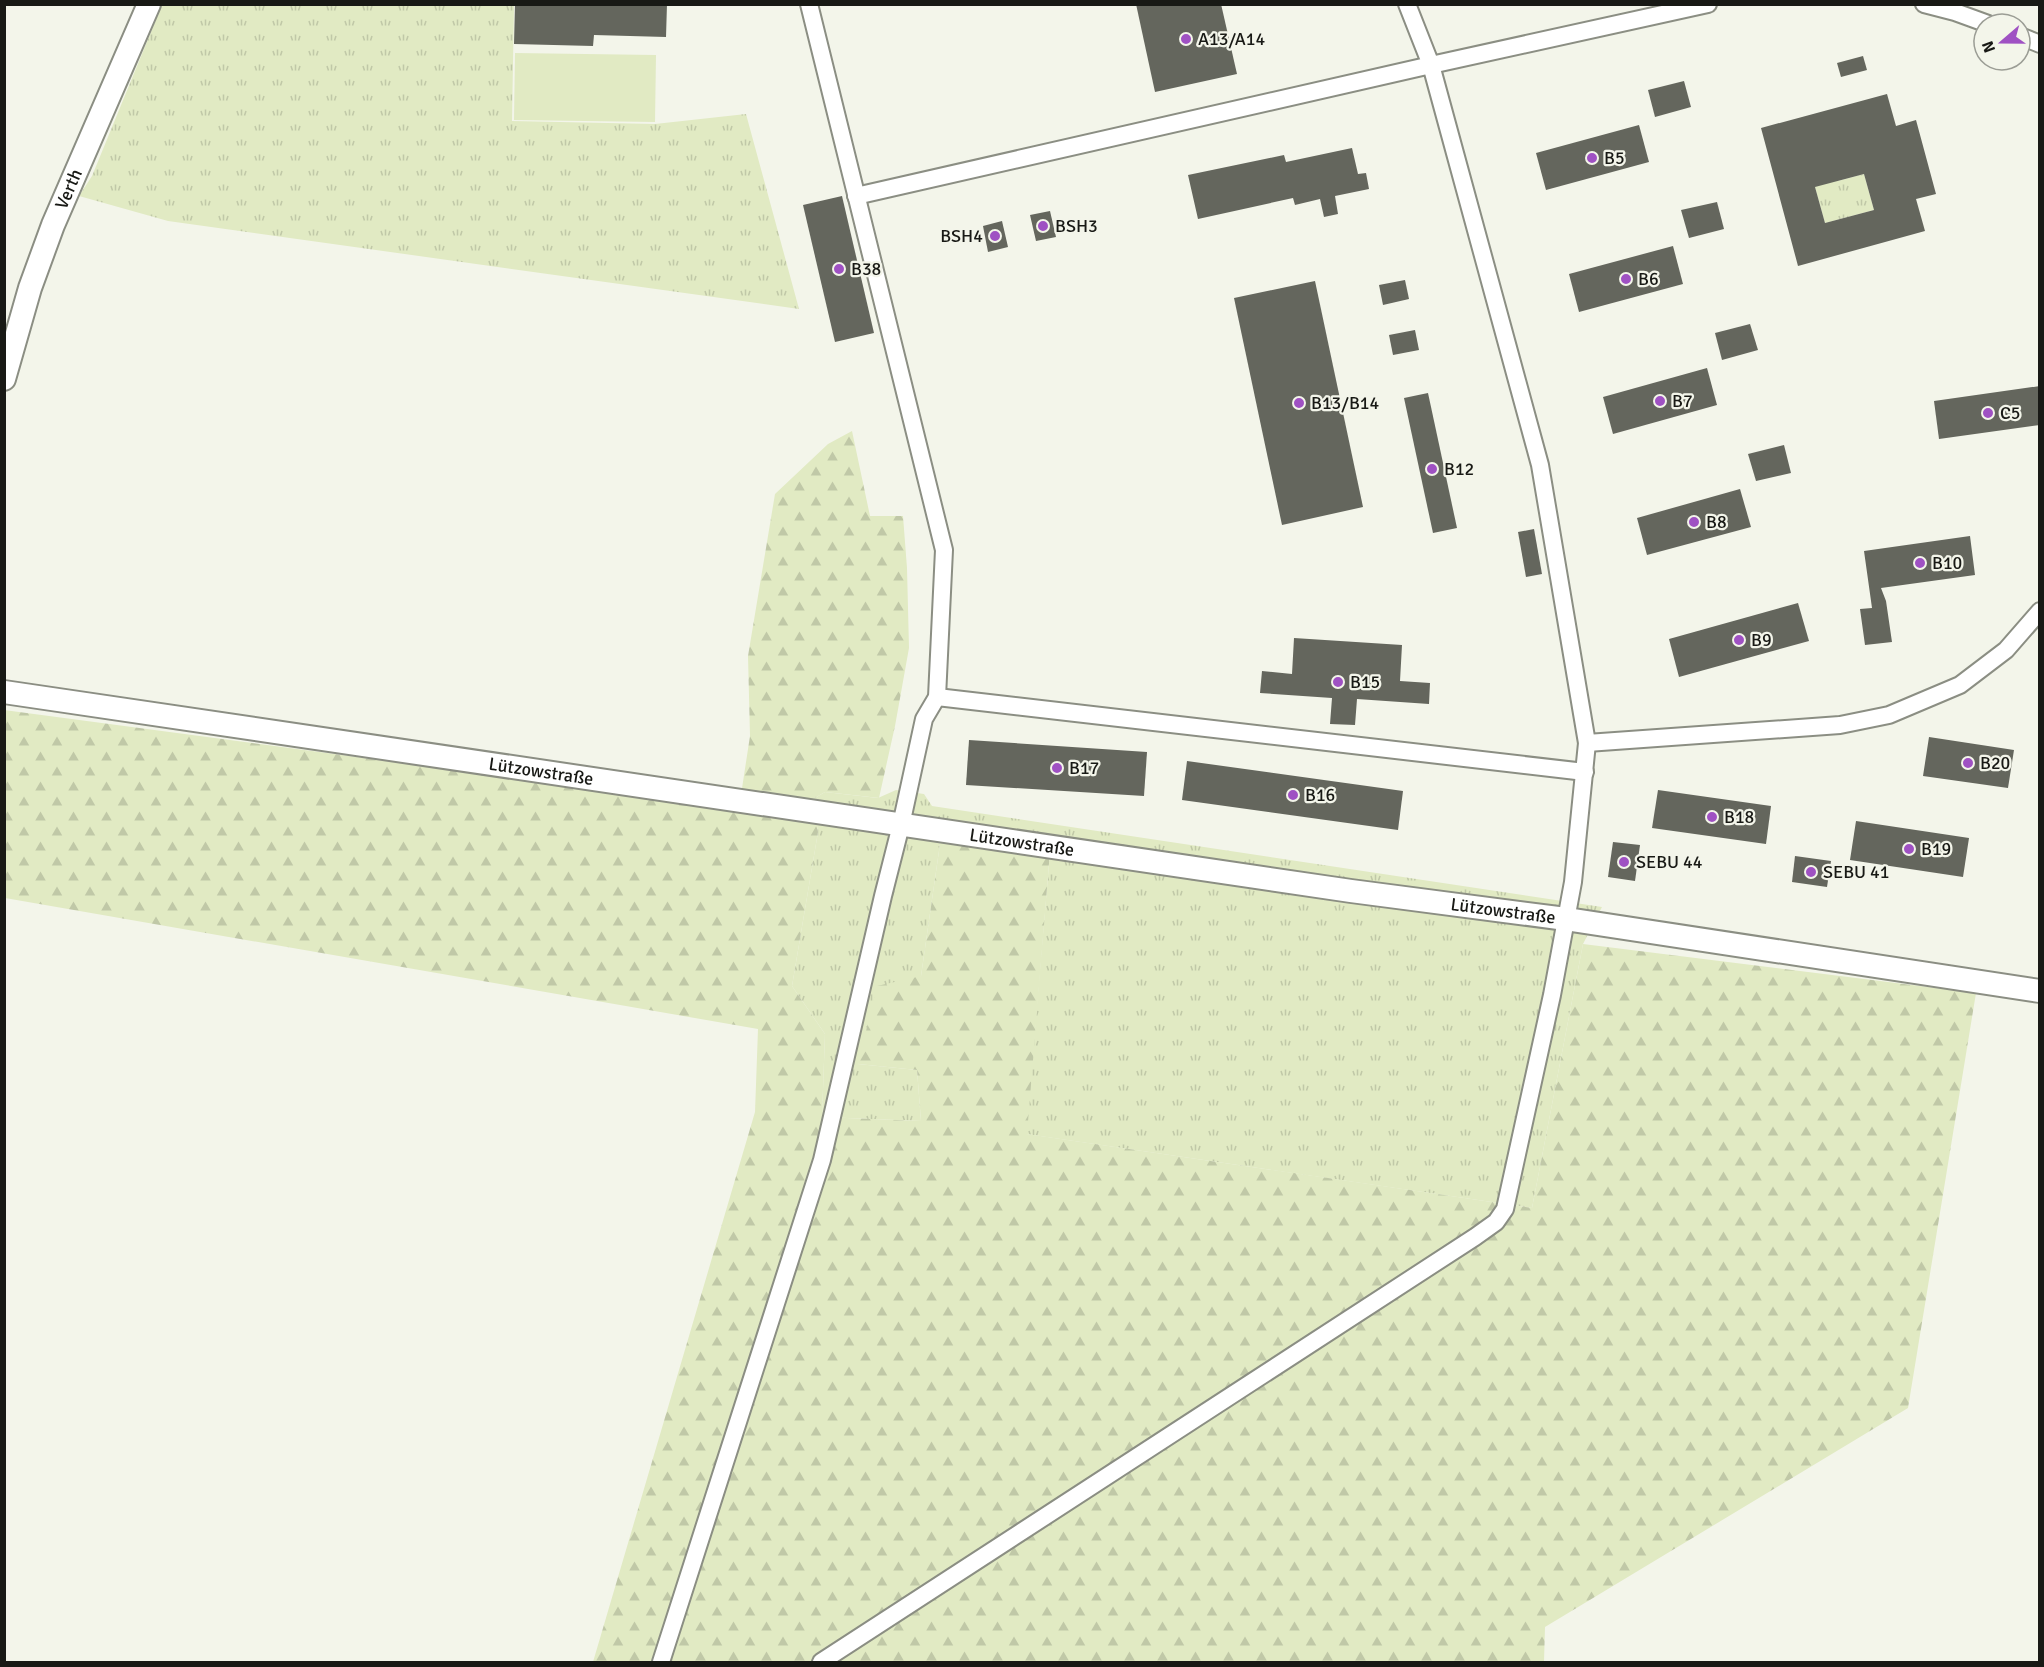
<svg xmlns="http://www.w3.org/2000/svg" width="2044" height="1667" font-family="Signika,sans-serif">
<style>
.grass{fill:url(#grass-tufts)}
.forest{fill:url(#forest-firs)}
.pitch{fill:#e1eac3}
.building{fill:#64665d;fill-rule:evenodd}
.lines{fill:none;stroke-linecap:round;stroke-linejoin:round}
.street-casing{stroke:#8b8e83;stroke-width:20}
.secondary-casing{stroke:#8b8e83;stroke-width:26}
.street{stroke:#fff;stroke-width:16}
.secondary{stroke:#fff;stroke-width:22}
.poi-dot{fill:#9f51c3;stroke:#f3f5ea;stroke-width:2}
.labels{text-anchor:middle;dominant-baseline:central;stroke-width:4.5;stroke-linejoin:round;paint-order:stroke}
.poi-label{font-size:18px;fill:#181915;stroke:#f3f5ea;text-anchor:start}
.street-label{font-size:18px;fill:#181915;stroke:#f3f5ea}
</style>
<defs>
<pattern id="grass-tufts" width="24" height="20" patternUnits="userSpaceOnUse" patternTransform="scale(1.5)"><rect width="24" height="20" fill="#e1eac3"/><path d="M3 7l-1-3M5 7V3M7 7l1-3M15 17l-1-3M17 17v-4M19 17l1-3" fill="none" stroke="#c0c8a7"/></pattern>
<pattern id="forest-firs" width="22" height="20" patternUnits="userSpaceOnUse" patternTransform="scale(1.5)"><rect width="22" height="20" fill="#e1eac3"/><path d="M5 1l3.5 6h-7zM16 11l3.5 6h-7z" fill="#c0c8a7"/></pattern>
</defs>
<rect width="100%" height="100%" fill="#f3f5ea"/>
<g class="grass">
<polygon points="162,5 514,5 512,121 655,124 746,114 799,309 168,221 79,196 92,176"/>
<polygon points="1805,151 1833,163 1838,181 1864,174 1874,210 1825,223"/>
<polygon points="896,790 924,794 932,806 1602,907 1583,944 1532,1208 1026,1134 1050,852 941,837 921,976 858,1064 917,1070 921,1121 822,1117 825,1034 792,986 818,832 813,799 825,792 878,798"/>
</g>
<polygon class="forest" points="852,431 870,516 903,516 907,568 909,648 895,726 879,798 825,792 813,799 818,832 792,986 825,1034 822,1117 921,1121 917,1070 858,1064 877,986 921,976 941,837 1050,851 1027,1134 1532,1208 1583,944 1976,993 1908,1408 1545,1627 1544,1662 593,1662 755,1112 758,1029 5,898 4,710 739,808 750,736 748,656 775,494 828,444"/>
<polygon class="pitch" points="515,53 656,55 655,122 514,120"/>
<g class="building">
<polygon points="515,4 667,4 666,37 594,35 593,46 514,44"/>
<polygon points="1136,4 1221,4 1237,74 1155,92"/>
<polygon points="1863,56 1867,70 1841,77 1837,63"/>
<polygon points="1684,81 1691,107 1655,117 1648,90"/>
<path d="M1887 94 1896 126 1916 120 1936 194 1916 199 1925 231 1798 266 1761 128ZM1864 174 1874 210 1825 223 1815 187Z"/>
<polygon points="1639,125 1649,162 1546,190 1536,153"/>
<polygon points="1352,148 1358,174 1366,173 1369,189 1335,196 1338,214 1324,217 1320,199 1295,205 1293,198 1198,219 1188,175 1284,155 1286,162"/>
<polygon points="842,196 874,333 835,342 803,205"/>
<polygon points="1717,202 1724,229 1689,238 1681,210"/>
<polygon points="1050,211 1056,237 1036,241 1030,215"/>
<polygon points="1002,221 1008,247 988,252 983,226"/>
<polygon points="1673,246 1683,284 1579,312 1569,274"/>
<polygon points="1405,280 1409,299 1383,305 1379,285"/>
<polygon points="1315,281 1363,507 1282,525 1234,298"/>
<polygon points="1750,324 1758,350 1722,360 1715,333"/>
<polygon points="1415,330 1419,350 1393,355 1389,335"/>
<polygon points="1707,368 1717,405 1613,434 1603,397"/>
<polygon points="2040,386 2040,425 1939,439 1934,401"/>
<polygon points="1428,393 1457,528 1433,533 1404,398"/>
<polygon points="1784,445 1791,473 1756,481 1748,454"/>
<polygon points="1740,489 1751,527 1647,555 1637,518"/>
<polygon points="1534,529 1542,574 1526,577 1518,532"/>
<polygon points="1970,536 1975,575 1881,588 1886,601 1892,642 1865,645 1860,609 1872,608 1864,551"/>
<polygon points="1798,603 1809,641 1679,677 1669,639"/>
<polygon points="1294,638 1402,645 1400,681 1430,683 1429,704 1357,699 1355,725 1330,724 1332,698 1260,693 1262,671 1292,674"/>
<polygon points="1929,737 2014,750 2008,788 1923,776"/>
<polygon points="969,740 1147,752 1144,796 966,785"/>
<polygon points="1187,761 1403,791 1398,830 1182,800"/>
<polygon points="1658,790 1771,806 1766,844 1652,828"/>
<polygon points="1856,821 1969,838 1963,877 1850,860"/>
<polygon points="1613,842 1640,845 1635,881 1608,877"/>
<polygon points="1795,856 1831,861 1827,887 1792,882"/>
</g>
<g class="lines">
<g class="street-casing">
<g id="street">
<polyline points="1924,4 1955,12 1988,24"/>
<polyline points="2020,36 2040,44"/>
<polyline points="856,196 1431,65 1708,4"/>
<polyline points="937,697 1585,772"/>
<polyline points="1587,743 1840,725 1889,715 1960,685 2006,650 2040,611"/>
<polyline points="661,1662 822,1160 883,896 901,825 924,719 937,697 944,550 809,4"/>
<polyline points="821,1662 1475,1237 1496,1222 1505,1209 1552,995 1573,882 1587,743 1540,465 1431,65 1407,4"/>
</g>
</g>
<g class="secondary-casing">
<g id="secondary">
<path id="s1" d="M4 379 30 288 53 225 149 4"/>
<path id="s2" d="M4 692 1351 891 1566 919 2040 991"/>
</g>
</g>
<use href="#street" class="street"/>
<use href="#secondary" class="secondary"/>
</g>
<g class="poi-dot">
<circle cx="1186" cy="39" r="6"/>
<circle cx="1592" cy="158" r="6"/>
<circle cx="1043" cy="226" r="6"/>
<circle cx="995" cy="236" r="6"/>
<circle cx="839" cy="269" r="6"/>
<circle cx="1626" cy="279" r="6"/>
<circle cx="1660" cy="401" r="6"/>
<circle cx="1299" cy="403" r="6"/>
<circle cx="1988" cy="413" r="6"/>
<circle cx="1432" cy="469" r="6"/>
<circle cx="1694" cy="522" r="6"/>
<circle cx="1920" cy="563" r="6"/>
<circle cx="1739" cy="640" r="6"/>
<circle cx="1338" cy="682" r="6"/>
<circle cx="1968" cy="763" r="6"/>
<circle cx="1057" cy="768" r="6"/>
<circle cx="1293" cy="795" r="6"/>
<circle cx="1712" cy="817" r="6"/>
<circle cx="1909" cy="849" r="6"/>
<circle cx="1624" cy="862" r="6"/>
<circle cx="1811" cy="872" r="6"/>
</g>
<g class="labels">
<g class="poi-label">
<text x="1198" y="39">A13/A14</text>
<text x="1604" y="158">B5</text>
<text x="1055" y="226">BSH3</text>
<text x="983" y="236" text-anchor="end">BSH4</text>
<text x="851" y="269">B38</text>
<text x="1638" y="279">B6</text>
<text x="1672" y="401">B7</text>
<text x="1311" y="403">B13/B14</text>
<text x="2000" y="413">C5</text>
<text x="1444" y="469">B12</text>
<text x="1706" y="522">B8</text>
<text x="1932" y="563">B10</text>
<text x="1751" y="640">B9</text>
<text x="1350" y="682">B15</text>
<text x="1980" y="763">B20</text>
<text x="1069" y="768">B17</text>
<text x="1305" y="795">B16</text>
<text x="1724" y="817">B18</text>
<text x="1921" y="849">B19</text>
<text x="1636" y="862">SEBU 44</text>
<text x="1823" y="872">SEBU 41</text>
</g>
<g class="street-label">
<text stroke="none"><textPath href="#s1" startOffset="201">Verth</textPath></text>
<text stroke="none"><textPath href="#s2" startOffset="543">Lützowstraße</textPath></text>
<text stroke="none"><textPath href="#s2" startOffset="1029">Lützowstraße</textPath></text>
<text stroke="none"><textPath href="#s2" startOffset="1515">Lützowstraße</textPath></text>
</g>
</g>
<rect width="2044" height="1667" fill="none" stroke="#181915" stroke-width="12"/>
<g transform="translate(2002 42) rotate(250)"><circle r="28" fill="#f3f5ea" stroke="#9b9d95" stroke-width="1.5"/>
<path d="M0-4.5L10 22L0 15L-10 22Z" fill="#9f51c3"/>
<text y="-9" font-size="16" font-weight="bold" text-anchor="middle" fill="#181915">N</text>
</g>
</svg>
